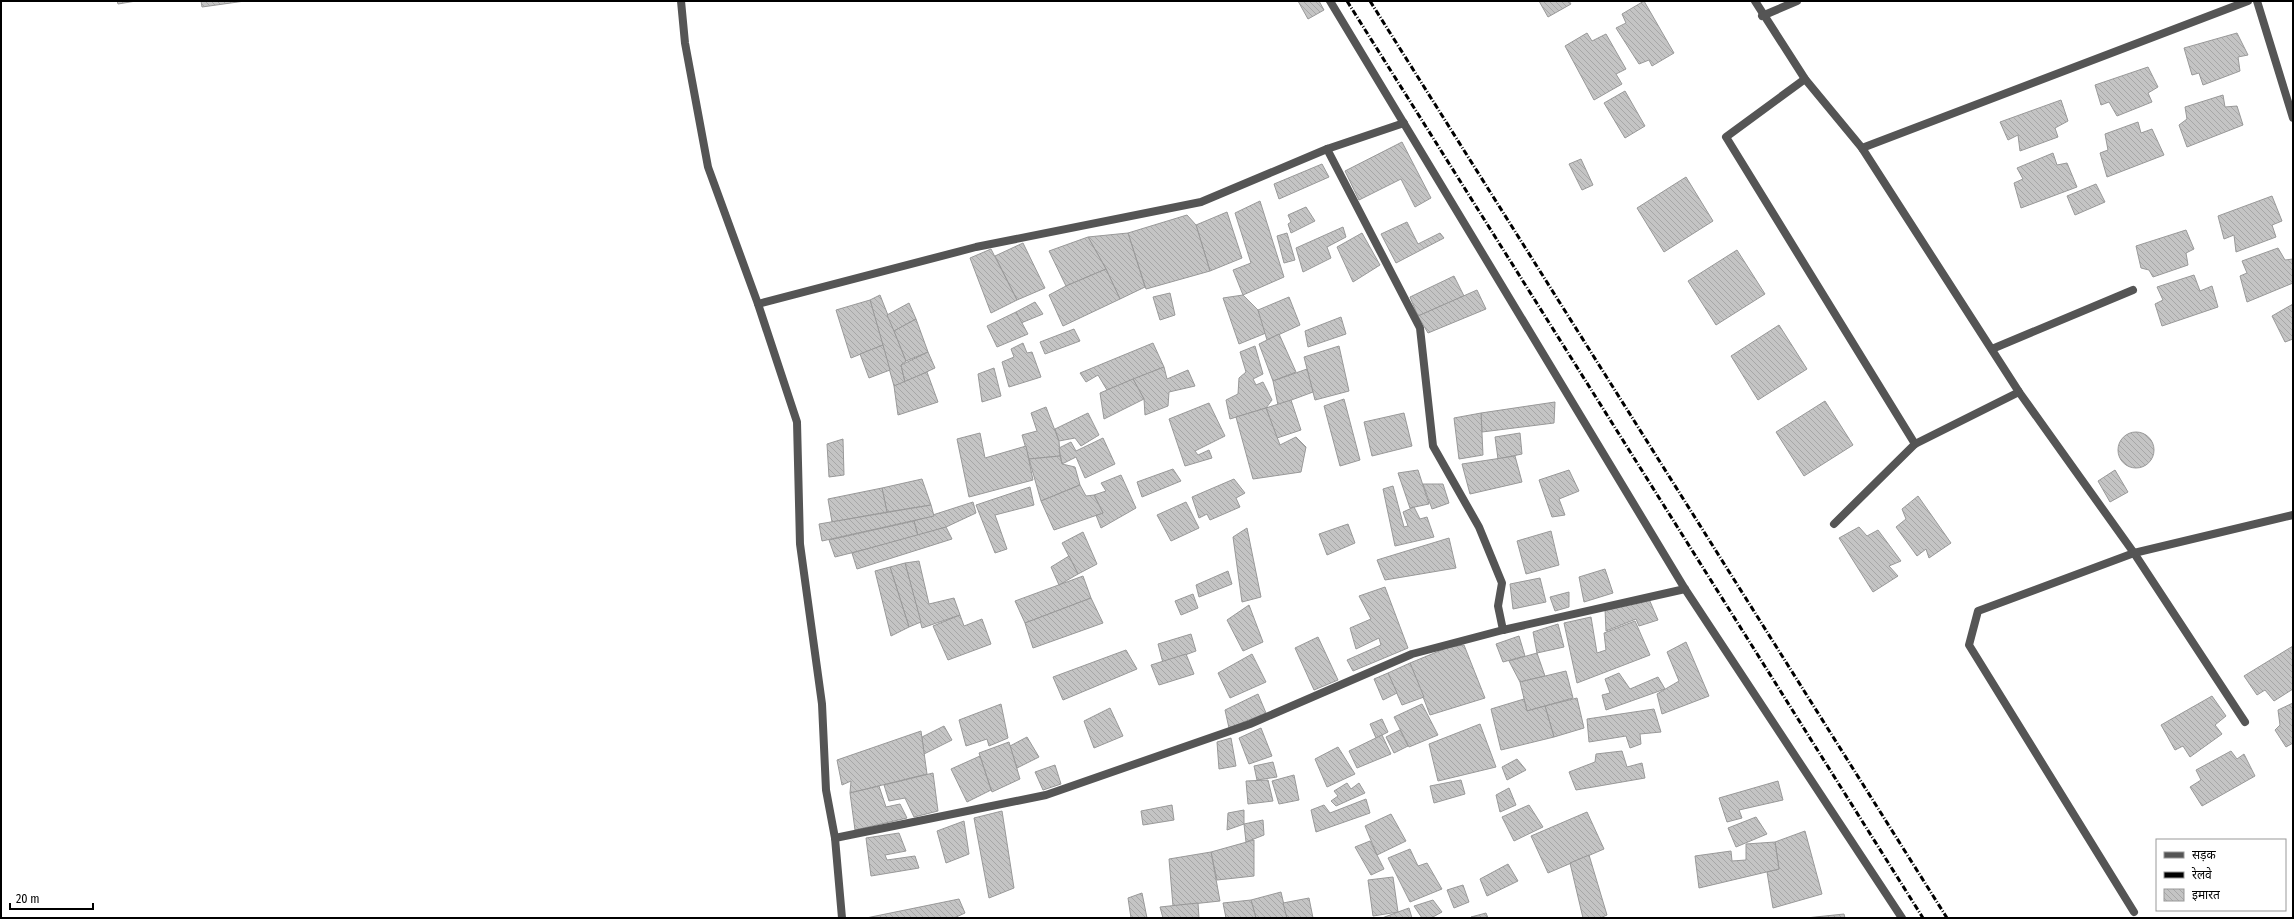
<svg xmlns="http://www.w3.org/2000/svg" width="2294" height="919" font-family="'Fira Sans Condensed','Noto Sans Devanagari',sans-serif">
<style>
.building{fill:url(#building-back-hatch);stroke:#999}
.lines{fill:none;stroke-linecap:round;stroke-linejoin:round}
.lane{stroke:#555;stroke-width:8}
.street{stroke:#555;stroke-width:8}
.rail{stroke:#000;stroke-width:3;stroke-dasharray:6 2 1 2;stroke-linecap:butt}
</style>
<defs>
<pattern id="building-back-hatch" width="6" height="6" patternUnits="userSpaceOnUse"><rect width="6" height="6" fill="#c4c4c4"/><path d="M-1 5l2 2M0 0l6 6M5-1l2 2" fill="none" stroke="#a7a7a7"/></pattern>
</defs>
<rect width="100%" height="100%" fill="#fff"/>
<g class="building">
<polygon points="117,1 136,1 118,4"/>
<polygon points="201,1 245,1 202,7"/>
<polygon points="1298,1 1319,1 1324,10 1308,19"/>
<polygon points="1539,1 1569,1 1571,4 1548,17"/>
<polygon points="1644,1 1674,53 1652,66 1649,60 1639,64 1616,28 1626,23 1622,14"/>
<polygon points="1587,33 1592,41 1606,34 1626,69 1616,74 1622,84 1594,100 1565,46"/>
<polygon points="2237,33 2248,55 2238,57 2240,71 2203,85 2199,73 2192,75 2184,48"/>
<polygon points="2148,67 2158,87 2148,93 2152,102 2117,116 2109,102 2101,105 2095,85"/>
<polygon points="1625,91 1645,126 1625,138 1604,103"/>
<polygon points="2223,95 2225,107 2237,106 2243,125 2187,147 2179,125 2187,119 2185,107"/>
<polygon points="2061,100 2068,121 2055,128 2058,137 2020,151 2018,135 2008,140 2000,122"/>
<polygon points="2138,122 2141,133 2152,129 2164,155 2107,177 2100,153 2108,150 2105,134"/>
<polygon points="1402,142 1431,198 1415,207 1401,179 1359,200 1345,171"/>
<polygon points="2053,153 2057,165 2067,163 2077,187 2021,208 2014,183 2023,179 2017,168"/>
<polygon points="1581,159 1593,185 1582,190 1569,164"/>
<polygon points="1322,164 1329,177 1279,199 1274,184"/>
<polygon points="1686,177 1713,221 1664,252 1637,208"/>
<polygon points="2096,184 2105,202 2075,215 2067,196"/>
<polygon points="2272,196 2282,221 2272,225 2276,237 2236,252 2234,235 2224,239 2218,216"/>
<polygon points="1260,201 1284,277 1243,295 1233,270 1251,263 1235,213"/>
<polygon points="1306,207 1315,221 1291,233 1288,224 1291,222 1288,215"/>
<polygon points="1227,212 1242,258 1210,271 1196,225"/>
<polygon points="1187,215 1196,225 1210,271 1146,289 1128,233"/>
<polygon points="1407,222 1418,244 1440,233 1444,238 1396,263 1381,234"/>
<polygon points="1343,227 1346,237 1327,247 1331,258 1303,272 1296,248"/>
<polygon points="2186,230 2194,249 2186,253 2188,265 2153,277 2149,270 2141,268 2136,246"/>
<polygon points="1128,233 1145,287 1120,299 1106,269 1088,237"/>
<polygon points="1287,233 1295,260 1284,263 1277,236"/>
<polygon points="1362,233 1380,265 1353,282 1337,247"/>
<polygon points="1088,237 1106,269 1066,286 1049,251"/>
<polygon points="1023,243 1045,288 1017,300 995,256"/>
<polygon points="2278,248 2285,260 2293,259 2293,283 2247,302 2240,276 2247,273 2242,261"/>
<polygon points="991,249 1017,300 991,313 970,258"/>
<polygon points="1737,250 1765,294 1716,325 1688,281"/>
<polygon points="1106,269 1120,299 1063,326 1049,295 1066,286"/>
<polygon points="2194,275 2200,291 2212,286 2218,307 2162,326 2155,304 2163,300 2157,287"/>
<polygon points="1454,276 1464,296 1418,316 1410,297"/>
<polygon points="1477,290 1486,309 1428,333 1418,316"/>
<polygon points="1170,293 1175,315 1160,320 1153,297"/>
<polygon points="880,295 906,361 901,365 905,382 894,386 870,300"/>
<polygon points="1243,295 1258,310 1266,333 1239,344 1223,298"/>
<polygon points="1289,297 1300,325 1267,340 1258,310"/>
<polygon points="870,300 883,345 851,358 836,310"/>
<polygon points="1035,302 1043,314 1021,323 1016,312"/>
<polygon points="909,303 916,319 894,331 887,315"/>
<polygon points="2293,304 2293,339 2285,342 2272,316"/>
<polygon points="1016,312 1028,334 997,347 987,326"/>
<polygon points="1341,317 1346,334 1308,347 1305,331"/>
<polygon points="916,319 928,352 906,361 894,331"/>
<polygon points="1779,325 1807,369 1758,400 1731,356"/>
<polygon points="1074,329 1080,341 1045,354 1040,342"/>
<polygon points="1279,334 1296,372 1273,381 1259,344"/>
<polygon points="1023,343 1027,353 1032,352 1041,377 1009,387 1002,362 1014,357 1011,349"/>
<polygon points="1153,343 1164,367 1107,390 1098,375 1086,382 1080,373"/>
<polygon points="883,345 890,370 869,378 860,354"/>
<polygon points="1255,346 1263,374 1253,379 1256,385 1263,382 1272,400 1266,408 1230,419 1226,400 1238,394 1239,378 1246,372 1240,352"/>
<polygon points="1339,346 1349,391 1315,400 1304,357"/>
<polygon points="928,352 935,368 905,382 901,365"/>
<polygon points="1164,367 1167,379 1188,370 1195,386 1169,392 1168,406 1145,415 1144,399 1133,379"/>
<polygon points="994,368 1001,396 982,402 978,374"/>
<polygon points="1307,369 1313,392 1278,405 1273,381"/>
<polygon points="927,372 938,402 898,415 894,386"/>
<polygon points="1133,379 1144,399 1104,419 1100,393"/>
<polygon points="1344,399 1360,460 1340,466 1324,406"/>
<polygon points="1291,400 1301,430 1277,438 1266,408"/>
<polygon points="1825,401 1853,445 1804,476 1776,432"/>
<polygon points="1555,402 1554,423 1482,432 1481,413"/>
<polygon points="1209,403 1225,436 1195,451 1198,455 1209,450 1212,458 1185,466 1169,419"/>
<polygon points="1046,407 1059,441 1060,456 1029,459 1022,435 1037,431 1031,413"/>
<polygon points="1266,408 1280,445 1296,437 1306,447 1301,472 1253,479 1236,417"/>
<polygon points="1088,413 1099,435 1081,446 1075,438 1059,441 1055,429"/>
<polygon points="1404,413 1412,446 1372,456 1364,422"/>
<polygon points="1481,413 1483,455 1459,459 1454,418"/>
<circle cx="2136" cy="450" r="18"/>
<polygon points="980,433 985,458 1026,446 1033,480 969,497 957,439"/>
<polygon points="1520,433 1522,454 1498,459 1495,437"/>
<polygon points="1103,438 1115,464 1085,478 1076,457 1062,464 1059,448 1071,442 1076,451"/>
<polygon points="843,439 844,475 829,477 827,444"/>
<polygon points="1060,456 1062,464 1075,467 1080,485 1041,501 1029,459"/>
<polygon points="1515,456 1522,482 1470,494 1462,464"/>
<polygon points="1173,469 1181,481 1142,497 1137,482"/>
<polygon points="1418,470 1429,504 1410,508 1398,473"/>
<polygon points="1569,470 1579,491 1559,499 1565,515 1552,517 1539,480"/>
<polygon points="2115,470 2128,492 2110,502 2098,481"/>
<polygon points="1121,475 1136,508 1101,528 1096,515 1103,513 1094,495 1106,491 1101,483"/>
<polygon points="922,479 931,505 887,512 882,488"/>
<polygon points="1234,479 1245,493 1236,498 1240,507 1210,520 1207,514 1199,518 1192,497"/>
<polygon points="1423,484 1443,484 1449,503 1432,509"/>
<polygon points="1080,485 1086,496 1094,495 1103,513 1054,530 1041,501"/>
<polygon points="1393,486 1404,527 1408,526 1403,512 1414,507 1420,519 1427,517 1434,537 1395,546 1383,489"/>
<polygon points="1030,487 1034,505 995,515 1007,549 995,553 976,505"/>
<polygon points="882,488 887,512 832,522 828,499"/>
<polygon points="1918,496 1951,543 1929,558 1926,549 1917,556 1896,527 1906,519 1902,509"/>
<polygon points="973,502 976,513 946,527 918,536 914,521"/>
<polygon points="1186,502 1199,528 1171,541 1157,515"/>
<polygon points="931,505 934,516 822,541 819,524"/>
<polygon points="914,521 918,536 835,557 829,540"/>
<polygon points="1348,524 1355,543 1327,555 1319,534"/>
<polygon points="946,527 952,539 857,569 852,553"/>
<polygon points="1859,527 1867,536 1878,530 1901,561 1889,566 1898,576 1873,592 1839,538"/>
<polygon points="1247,528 1261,597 1242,602 1233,537"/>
<polygon points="1551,531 1559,565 1526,574 1517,541"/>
<polygon points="1083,532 1097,564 1078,574 1062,543"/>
<polygon points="1449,538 1456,568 1385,580 1377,560"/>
<polygon points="1069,556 1078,574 1059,585 1051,567"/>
<polygon points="919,561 929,604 954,598 960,615 922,628 905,563"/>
<polygon points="905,563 921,622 909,627 890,567"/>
<polygon points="890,567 909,627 891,636 875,571"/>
<polygon points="1605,569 1613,593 1584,602 1579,577"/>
<polygon points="1228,571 1232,584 1199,597 1196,585"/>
<polygon points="1083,576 1091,598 1025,623 1015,601"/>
<polygon points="1540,578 1546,602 1513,609 1510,584"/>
<polygon points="1385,587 1408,648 1353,671 1347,660 1381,645 1379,638 1356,649 1350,628 1371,619 1359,596"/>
<polygon points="1569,592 1569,607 1555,611 1550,597"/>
<polygon points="1193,594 1198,608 1181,615 1175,601"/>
<polygon points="1091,598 1103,623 1033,648 1025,623"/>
<polygon points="1649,599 1658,620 1639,626 1636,619 1606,631 1605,609"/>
<polygon points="1249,605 1263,642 1243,651 1227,620"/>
<polygon points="960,615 964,626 982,619 991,644 948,660 933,626"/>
<polygon points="1591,617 1597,653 1606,650 1604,633 1635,621 1650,655 1577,683 1564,623"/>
<polygon points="1558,624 1564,647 1537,653 1533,632"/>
<polygon points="1191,634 1196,651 1163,663 1158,644"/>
<polygon points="1519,636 1525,656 1503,662 1496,644"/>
<polygon points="1318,637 1338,680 1314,690 1295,648"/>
<polygon points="1686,642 1709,696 1662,714 1657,694 1679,681 1667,652"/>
<polygon points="1464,645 1485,698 1430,715 1410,663 1449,647"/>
<polygon points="2293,646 2293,689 2274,701 2265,690 2257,695 2244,676"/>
<polygon points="1126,650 1137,669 1063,700 1053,677"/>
<polygon points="1537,653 1545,676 1520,682 1509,661"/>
<polygon points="1186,654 1194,674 1159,685 1151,665"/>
<polygon points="1252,654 1266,682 1230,698 1218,673"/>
<polygon points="1410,663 1424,697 1402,705 1388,673"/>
<polygon points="1566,671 1573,698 1527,711 1520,682"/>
<polygon points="1388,673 1397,693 1383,700 1374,679"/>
<polygon points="1619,673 1630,689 1658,677 1665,689 1606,710 1602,695 1610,693 1605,679"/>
<polygon points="1258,694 1266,713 1229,728 1225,710"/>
<polygon points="2212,696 2226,716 2215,725 2222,734 2190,757 2183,746 2175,750 2161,725"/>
<polygon points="1577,698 1584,728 1554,737 1545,706"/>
<polygon points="1524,699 1527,711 1545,706 1554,737 1501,750 1491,709"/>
<polygon points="2293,703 2293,743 2286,747 2275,730 2280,725 2278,710"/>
<polygon points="1001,704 1008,738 989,746 987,739 966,746 959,720"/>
<polygon points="1422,704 1438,735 1409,747 1394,717"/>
<polygon points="1110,708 1123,736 1094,748 1084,721"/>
<polygon points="1654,709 1661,732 1640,734 1641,744 1630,748 1626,736 1589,742 1587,719"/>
<polygon points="1382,719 1388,732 1376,738 1370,724"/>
<polygon points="1480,724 1496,767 1438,781 1429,744"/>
<polygon points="944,726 952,740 924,754 922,737"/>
<polygon points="1261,728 1272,756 1249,764 1239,738"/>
<polygon points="1400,730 1408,746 1394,753 1386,737"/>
<polygon points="921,731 927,774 850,793 851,781 842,785 837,760"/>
<polygon points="1382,735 1391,754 1357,768 1349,751"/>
<polygon points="1027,737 1039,757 1017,768 1010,746"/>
<polygon points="1231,738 1236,766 1219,769 1217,742"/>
<polygon points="1009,742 1020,779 992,792 979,753"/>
<polygon points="1338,747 1355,774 1327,787 1315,759"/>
<polygon points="1622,751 1627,767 1642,763 1645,778 1576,790 1569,772 1595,762 1596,754"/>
<polygon points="2231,751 2237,759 2244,754 2255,776 2202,806 2190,787 2201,780 2196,770"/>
<polygon points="980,756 991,790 967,802 951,769"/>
<polygon points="1517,759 1526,770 1507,780 1502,767"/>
<polygon points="1273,762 1277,777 1257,780 1254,766"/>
<polygon points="1055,765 1061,784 1043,790 1035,772"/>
<polygon points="933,773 938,811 914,817 905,798 889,801 884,785"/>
<polygon points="1294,775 1299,800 1279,804 1272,781"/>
<polygon points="1268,780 1273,801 1248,804 1246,781"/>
<polygon points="1461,780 1465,794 1434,803 1430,786"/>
<polygon points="1778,781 1783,800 1739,810 1742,818 1727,822 1719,798"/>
<polygon points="1347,783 1351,789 1359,783 1365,793 1336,806 1331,801 1338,796 1334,791"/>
<polygon points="879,786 886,807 900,804 907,818 855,830 850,793"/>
<polygon points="1509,788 1516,805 1500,812 1496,795"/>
<polygon points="1366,799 1370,813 1316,832 1311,810 1324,805 1330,813"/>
<polygon points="1172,805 1174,820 1143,825 1141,811"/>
<polygon points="1529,805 1543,827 1514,841 1502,817"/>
<polygon points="1244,810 1244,824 1227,830 1228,813"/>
<polygon points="1002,811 1014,888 989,898 974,818"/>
<polygon points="1587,812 1604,849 1548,873 1531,836"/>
<polygon points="1391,814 1406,841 1377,855 1365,826"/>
<polygon points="1756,817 1767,834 1736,847 1728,828"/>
<polygon points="1263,820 1264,835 1246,842 1244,824"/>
<polygon points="964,821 969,854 946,863 937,831"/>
<polygon points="1805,831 1822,894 1773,908 1767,872 1779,869 1775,842"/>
<polygon points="899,833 906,851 885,855 887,860 915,856 919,868 871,876 866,838"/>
<polygon points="1254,840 1254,876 1217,880 1211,852"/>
<polygon points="1370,841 1384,869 1371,875 1355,847"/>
<polygon points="1775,842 1779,869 1699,888 1695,856 1731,851 1732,861 1746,860 1746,844"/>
<polygon points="1410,849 1418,866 1427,863 1442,889 1410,902 1388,858"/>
<polygon points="1211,852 1220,901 1173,906 1169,859"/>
<polygon points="1589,855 1607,915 1600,918 1583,918 1570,863"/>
<polygon points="1508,864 1518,881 1487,896 1480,879"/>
<polygon points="1393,877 1398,912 1373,916 1368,880"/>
<polygon points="1463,885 1469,902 1454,908 1447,890"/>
<polygon points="1281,892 1287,918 1256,918 1251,900"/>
<polygon points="1142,893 1147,918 1131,918 1128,898"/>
<polygon points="1309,898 1313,918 1287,918 1283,903"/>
<polygon points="959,899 965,913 954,918 866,918"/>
<polygon points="1251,900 1256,918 1226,918 1223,903"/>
<polygon points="1433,900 1442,912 1431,918 1422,918 1414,906"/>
<polygon points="1198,903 1199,918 1163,918 1160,907"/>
<polygon points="1409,908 1412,918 1382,918 1398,912"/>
<polygon points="1486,913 1488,918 1471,917"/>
<polygon points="1844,914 1845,918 1806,918"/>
</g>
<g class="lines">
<g class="lane">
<polyline points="1755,1 1805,79 1862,148 2019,392 2134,553 2245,722"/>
<polyline points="2257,1 2293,118"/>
<polyline points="1762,16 1797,1"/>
<polyline points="1805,79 1726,137 1915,444"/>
<polyline points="1862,148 2248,1"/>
<polyline points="1992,349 2133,290"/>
<polyline points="1834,524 1915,444 2019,392"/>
<polyline points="2134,912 1969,645 1978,611 2134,553 2293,515"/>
</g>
<g class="street">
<polyline points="681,1 685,43 708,167 758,304"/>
<polyline points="1330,1 1685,589 1902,918"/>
<polyline points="1327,149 1420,328 1433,446 1479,527 1502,583 1498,606 1503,630"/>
<polyline points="835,838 1046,795 1250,724 1412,654 1503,630 1685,589"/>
<polyline points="842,918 835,838 826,790 822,704 800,544 797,422 758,304 976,247 1201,202 1327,149 1404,123"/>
</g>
<g class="rail">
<polyline points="1347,1 1923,918"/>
<polyline points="1370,1 1947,918"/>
</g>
</g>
<rect width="2294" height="919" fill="none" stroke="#000000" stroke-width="4"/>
<rect x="2156" y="839" width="130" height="72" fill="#ffffff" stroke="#999999"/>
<rect x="2164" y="852" width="20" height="6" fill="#555555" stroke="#999999"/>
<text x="2192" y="859" font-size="12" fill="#000000">सड़क</text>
<rect x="2164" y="872" width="20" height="6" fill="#000000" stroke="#999999"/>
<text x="2192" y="879" font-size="12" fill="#000000">रेलवे</text>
<rect x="2164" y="889" width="20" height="12" fill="url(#building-back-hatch)" stroke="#999999"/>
<text x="2192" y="899" font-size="12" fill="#000000">इमारत</text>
<path d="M10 903v6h83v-6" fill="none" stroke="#000000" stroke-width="2"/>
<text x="16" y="903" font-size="12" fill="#000000" stroke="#ffffff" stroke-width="3" paint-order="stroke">20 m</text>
</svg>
